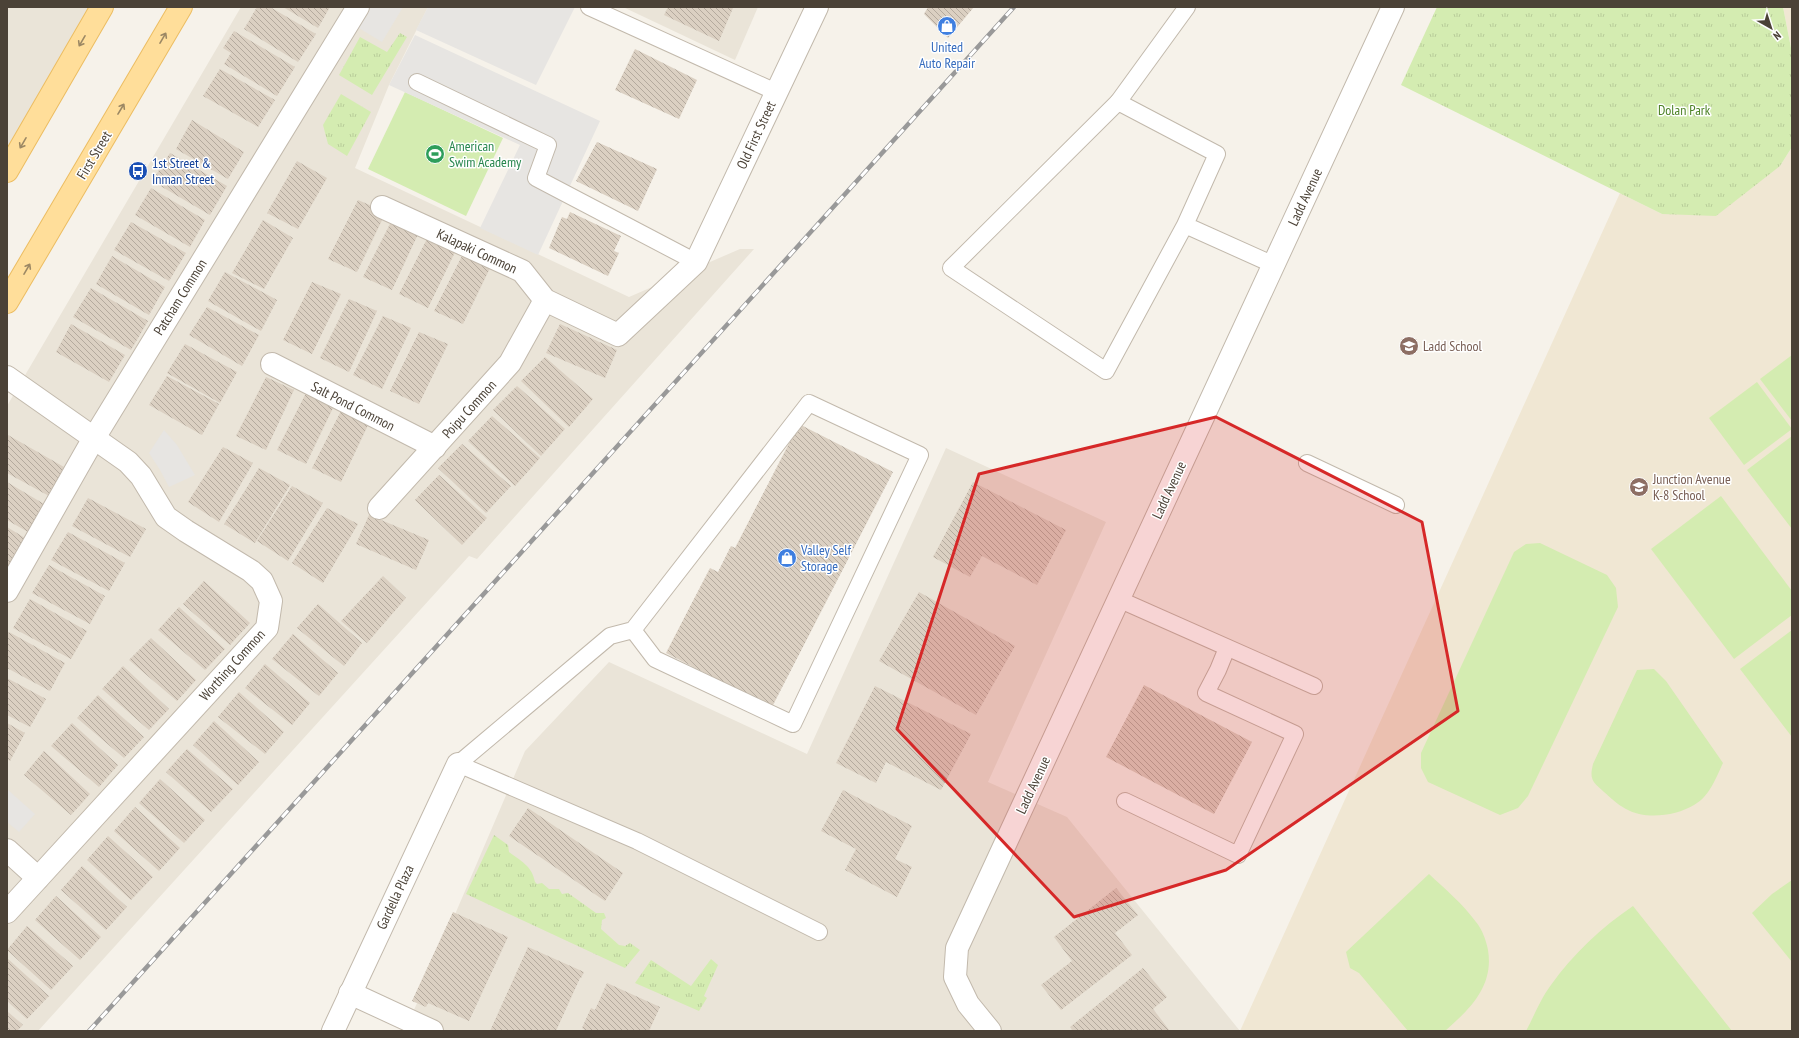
<svg xmlns="http://www.w3.org/2000/svg" width="1799" height="1038" font-family="'PT Sans Narrow',sans-serif">
<style>
.residential{fill:#eae4d8}
.education{fill:#f0e7d3}
.grass{fill:url(#grass-tufts)}
.pitch{fill:#d4ecb1}
.parking{fill:#e7e5e2}
.building{fill:url(#building-back-hatch)}
.lines{fill:none;stroke-linecap:round;stroke-linejoin:round}
.service-casing{stroke:#c2b9ac;stroke-width:18}
.minor-casing{stroke:#c2b9ac;stroke-width:24}
.primary-casing{stroke:#ecbd62;stroke-width:24}
.service{stroke:#fff;stroke-width:16}
.minor{stroke:#fff;stroke-width:22}
.primary{stroke:#ffde9a;stroke-width:22}
.rail-casing{stroke:#999;stroke-width:4.5}
.rail{stroke:#fff;stroke-width:3;stroke-dasharray:9;stroke-linecap:butt}
.oneway{stroke:#9c8864}
.marked{fill:#d62828;fill-opacity:0.2;stroke:#d62828;stroke-width:3;stroke-linejoin:round}
.labels{text-anchor:middle;dominant-baseline:central;stroke-width:3;stroke-linejoin:round;paint-order:stroke}
.shop-label{font-size:14px;fill:#366cbe;stroke:#fff}
.park-label{font-size:14px;fill:#4c8225;stroke:#fff}
.street-label{font-size:14px;fill:#4b4237;stroke:#fff}
.leisure-label{font-size:14px;fill:#27864d;stroke:#fff;text-anchor:start}
.transit-label{font-size:14px;fill:#164399;stroke:#fff;text-anchor:start}
.education-label{font-size:14px;fill:#785e54;stroke:#fff;text-anchor:start}
</style>
<defs>
<pattern id="grass-tufts" width="24" height="20" patternUnits="userSpaceOnUse"><rect width="24" height="20" fill="#d4ecb1"/><path d="M3 7l-1-3M5 7V3M7 7l1-3M15 17l-1-3M17 17v-4M19 17l1-3" fill="none" stroke="#b8cc99"/></pattern>
<pattern id="building-back-hatch" width="6" height="6" patternUnits="userSpaceOnUse"><rect width="6" height="6" fill="#dbd0c2"/><path d="M-1 5l2 2M0 0l6 6M5-1l2 2" fill="none" stroke="#b4aa9e"/></pattern>
</defs>
<rect width="100%" height="100%" fill="#f6f2ea"/>
<g class="residential">
<polygon points="7,7 89,7 7,148"/>
<polygon points="241,7 428,7 389,85 355,168 629,297 740,249 754,249 477,559 469,556 38,1031 7,1031 7,406"/>
<polygon points="623,7 758,7 735,60"/>
<polygon points="946,448 1106,522 988,782 1067,817 1240,1031 405,1031 525,751 609,662 807,754"/>
</g>
<g class="education">
<polygon points="1783,7 1792,7 1792,53"/>
<polygon points="1792,147 1792,1031 1240,1031 1620,193 1662,214 1780,166"/>
</g>
<g class="grass">
<polygon points="1437,7 1783,7 1792,53 1792,147 1780,166 1716,216 1662,214 1401,85"/>
<polygon points="400,33 407,37 372,95 339,75 360,37 387,52"/>
<polygon points="341,94 371,112 347,156 328,144 323,125"/>
<path d="M494 835 508 845 509 852C521 861 532 866 535 882L537 884 542 883 549 889H559L562 894 568 893 596 913H604L606 918 602 920 601 929 619 945 625 946 630 943 640 950 625 968 466 894Z"/>
<polygon points="711,959 718,965 704,996 707,998 699,1011 635,983 651,960 691,986"/>
</g>
<g class="pitch">
<polygon points="405,92 503,138 466,216 368,169"/>
<polygon points="1792,355 1792,421 1760,379"/>
<polygon points="1757,382 1792,429 1744,465 1709,418"/>
<polygon points="1792,436 1792,529 1747,470"/>
<polygon points="1721,496 1792,591 1792,615 1734,659 1651,549"/>
<polygon points="1540,543 1607,575 1616,588 1618,607 1528,796 1518,808 1500,815 1428,782 1421,768 1421,753 1514,552 1526,544"/>
<polygon points="1792,630 1792,737 1740,669"/>
<path d="M1654 669 1666 681 1723 763C1716 778 1709 797 1694 805 1676 816 1645 820 1626 809 1618 805 1611 798 1604 792 1593 782 1589 780 1593 764L1637 670Z"/>
<path d="M1429 874C1445 889 1463 904 1476 922 1482 929 1486 940 1488 950 1494 986 1470 1009 1445 1031H1408L1359 973 1350 968 1346 952Z"/>
<polygon points="1792,880 1792,962 1752,913 1772,894"/>
<path d="M1633 906 1732 1031H1526C1534 1016 1541 998 1551 985 1573 954 1602 927 1633 906Z"/>
</g>
<g class="parking">
<polygon points="369,7 403,7 382,42 357,27"/>
<polygon points="428,7 575,7 536,85 416,30"/>
<polygon points="415,35 600,121 538,255 480,228 520,145 389,85"/>
<polygon points="164,430 177,445 195,475 169,487 160,470 149,453"/>
<polygon points="7,789 35,814 19,832 7,822"/>
</g>
<g class="building">
<polygon points="257,7 270,7 316,34 298,62 244,29"/>
<polygon points="283,7 330,7 318,28"/>
<polygon points="668,7 731,7 733,8 719,41 664,15"/>
<polygon points="928,7 974,7 948,38 924,14"/>
<polygon points="234,31 295,67 277,96 224,64 231,53 223,48"/>
<polygon points="635,49 697,80 679,119 615,90"/>
<polygon points="220,69 275,100 258,127 203,96"/>
<polygon points="192,120 244,152 228,179 176,149"/>
<polygon points="597,142 657,169 638,211 576,181"/>
<polygon points="170,153 227,186 210,215 152,181"/>
<polygon points="297,161 327,178 298,229 267,213"/>
<polygon points="151,188 205,220 190,247 135,215"/>
<polygon points="358,200 386,212 357,272 328,259"/>
<polygon points="570,212 621,236 614,251 619,253 608,276 549,248 562,217 567,219"/>
<polygon points="393,218 420,230 392,290 363,277"/>
<polygon points="263,220 293,238 264,289 232,273"/>
<polygon points="131,222 186,253 169,281 114,250"/>
<polygon points="429,235 457,248 428,308 399,294"/>
<polygon points="464,252 492,264 463,324 434,311"/>
<polygon points="112,256 165,287 149,315 96,284"/>
<polygon points="225,272 277,300 261,331 208,301"/>
<polygon points="312,282 341,294 312,354 283,340"/>
<polygon points="91,288 148,321 131,350 73,317"/>
<polygon points="349,299 377,311 349,372 320,358"/>
<polygon points="207,307 259,335 242,366 189,335"/>
<polygon points="383,316 411,328 382,389 353,375"/>
<polygon points="71,324 125,355 109,382 56,352"/>
<polygon points="560,324 617,350 605,378 546,353"/>
<polygon points="419,332 448,344 419,404 390,391"/>
<polygon points="185,344 237,372 220,403 167,373"/>
<polygon points="545,357 593,399 569,427 521,381"/>
<polygon points="167,376 219,404 202,435 149,405"/>
<polygon points="266,377 294,390 266,450 236,436"/>
<polygon points="517,386 565,429 541,456 493,410"/>
<polygon points="307,391 335,404 306,464 277,450"/>
<polygon points="342,409 370,421 341,482 312,468"/>
<polygon points="492,416 540,458 515,486 468,441"/>
<polygon points="799,424 893,472 772,707 666,653 710,568 718,572 731,546 735,548"/>
<polygon points="8,435 64,467 49,496 7,473"/>
<polygon points="462,444 511,486 486,513 438,468"/>
<polygon points="223,447 253,463 219,522 188,502"/>
<polygon points="259,468 290,485 255,543 224,524"/>
<polygon points="439,475 487,518 462,545 415,500"/>
<polygon points="7,482 44,504 28,532 7,520"/>
<polygon points="973,482 1066,530 1037,585 982,556 970,577 933,557"/>
<polygon points="292,486 323,503 288,561 257,541"/>
<polygon points="88,498 146,529 130,557 72,526"/>
<polygon points="327,508 358,524 323,583 292,563"/>
<polygon points="369,515 429,540 416,570 356,544"/>
<polygon points="7,527 25,538 9,566 7,565"/>
<polygon points="68,532 125,563 109,591 51,560"/>
<polygon points="49,565 105,596 90,624 32,593"/>
<polygon points="383,576 406,598 367,643 341,621"/>
<polygon points="204,581 250,623 230,645 183,604"/>
<polygon points="919,592 1015,646 976,715 879,661"/>
<polygon points="30,599 87,631 71,659 13,628"/>
<polygon points="318,604 362,643 344,666 297,628"/>
<polygon points="179,607 225,649 205,670 158,630"/>
<polygon points="9,632 65,663 50,691 7,668 7,635"/>
<polygon points="293,634 338,673 319,696 272,659"/>
<polygon points="151,638 196,680 177,701 129,660"/>
<polygon points="265,664 310,703 292,725 245,688"/>
<polygon points="123,666 169,709 149,730 102,689"/>
<polygon points="7,678 46,699 30,727 7,715"/>
<polygon points="1144,685 1252,742 1214,814 1106,757"/>
<polygon points="875,686 971,734 941,790 886,762 876,783 836,763"/>
<polygon points="239,692 284,732 265,754 218,717"/>
<polygon points="98,695 144,737 124,758 77,718"/>
<polygon points="214,721 259,762 238,785 193,745"/>
<polygon points="7,723 25,733 10,761 7,759"/>
<polygon points="72,723 118,765 99,787 51,746"/>
<polygon points="187,749 233,789 211,812 166,772"/>
<polygon points="44,751 90,794 71,815 24,775"/>
<polygon points="160,779 205,820 184,843 139,803"/>
<polygon points="843,790 912,826 895,859 912,867 897,897 845,870 856,849 821,831"/>
<polygon points="135,807 180,848 159,871 114,831"/>
<polygon points="528,808 623,873 605,901 509,836"/>
<polygon points="108,836 153,877 131,900 87,860"/>
<polygon points="82,866 127,907 106,930 61,890"/>
<polygon points="1116,888 1138,915 1115,933 1132,955 1061,1010 1041,985 1072,961 1054,937"/>
<polygon points="56,896 101,937 80,960 35,920"/>
<polygon points="453,912 508,937 469,1021 428,1003 426,1007 412,1001"/>
<polygon points="27,926 73,966 51,990 7,950"/>
<polygon points="528,947 584,972 581,978 580,978 556,1031 490,1031"/>
<polygon points="7,958 49,996 27,1019 7,1001"/>
<polygon points="1143,968 1167,997 1153,1009 1170,1031 1073,1031 1070,1027"/>
<polygon points="607,983 660,1007 649,1031 586,1031 582,1028 591,1008 595,1010"/>
<polygon points="7,1011 23,1025 17,1031 7,1031"/>
</g>
<g class="lines">
<g class="service-casing">
<g id="service">
<polyline points="589,7 776,92"/>
<polyline points="417,82 548,145 536,178 696,262"/>
<polyline points="1118,102 1187,7"/>
<polyline points="1185,225 1217,154 1118,102 951,268 1106,371 1185,225 1274,265"/>
<polyline points="1307,463 1396,505"/>
<polyline points="1118,599 1314,686"/>
<polyline points="633,630 655,659 793,724 920,455 809,403 633,630 610,636 458,764 637,841 819,932"/>
<polyline points="1125,801 1238,855 1295,734 1206,693 1218,670 1227,648"/>
</g>
</g>
<g class="minor-casing">
<g id="minor">
<polyline points="382,207 522,271 545,300 618,335 696,262 817,7"/>
<polyline points="272,364 435,447"/>
<polyline points="7,377 128,462 141,476 166,517 186,531 251,571 262,581 271,601 267,628 7,912"/>
<polyline points="379,508 510,363 545,300"/>
<polyline points="7,591 94,438 358,7"/>
<polyline points="7,850 38,878"/>
<polyline points="350,993 432,1031"/>
<polyline points="333,1031 458,764"/>
<polyline points="990,1031 968,1004 955,977 957,948 1393,7"/>
</g>
</g>
<g class="primary-casing">
<g id="primary">
<polyline points="7,171 102,7"/>
<polyline points="7,302 181,7"/>
</g>
</g>
<use href="#service" class="service"/>
<use href="#minor" class="minor"/>
<use href="#primary" class="primary"/>
<g class="rail-casing">
<polyline id="rail" points="89,1031 1014,7"/>
</g>
<use href="#rail" class="rail"/>
</g>
<defs><path id="oneway-shaft" d="M-6 0H5M1.5-3L5.5 0L1.5 3" fill="none" stroke-width="1.6" stroke-linecap="round" stroke-linejoin="round"/></defs>
<g class="oneway">
<use href="#oneway-shaft" transform="translate(163 38) rotate(-60)"/>
<use href="#oneway-shaft" transform="translate(82 41) rotate(120)"/>
<use href="#oneway-shaft" transform="translate(121 109) rotate(-59)"/>
<use href="#oneway-shaft" transform="translate(23 143) rotate(120)"/>
<use href="#oneway-shaft" transform="translate(27 269) rotate(-60)"/>
</g>
<path class="marked" d="M1216 417 1422 522 1458 711 1226 870 1074 917 897 729 979 474Z"/>
<defs>
<g id="shop-disc" transform="scale(1)"><circle r="9.5" fill="#3f7fe0" stroke="#fff"/><path d="M-5-2.5h2.3a2.7 3.5 0 0 1 5.4 0H5L5.5 6h-11ZM-1.5-2.5h3a1.5 2.3 0 0 0-3 0Z" fill="#fff"/></g>
<g id="stadium-disc" transform="scale(1)"><circle r="9.5" fill="#2e9e5b" stroke="#fff"/><path d="M0-5a6.5 5 0 1 0 0 10a6.5 5 0 1 0 0-10ZM-3.5-1.8h7v3.6h-7Z" fill="#fff"/></g>
<g id="bus-disc" transform="scale(1)"><circle r="9.5" fill="#1a4fb4" stroke="#fff"/><path d="M-5-6H5V4H4V6H2V4H-2V6H-4V4H-5ZM-3.5-4V0h7V-4ZM-3.5 1.2v1.5H-2V1.2ZM2 1.2v1.5H3.5V1.2Z" fill="#fff"/></g>
<g id="school-disc" transform="scale(1)"><circle r="9.5" fill="#8d6e63" stroke="#fff"/><path d="M0-5L7-2L0 1L-7-2ZM-4 1L0 2.5L4 1V4Q0 6-4 4Z" fill="#fff"/></g>
</defs>
<g fill-rule="evenodd">
<use href="#shop-disc" x="947" y="26"/>
<use href="#stadium-disc" x="435" y="154"/>
<use href="#bus-disc" x="138" y="171"/>
<use href="#school-disc" x="1409" y="346"/>
<use href="#school-disc" x="1639" y="487"/>
<use href="#shop-disc" x="787" y="558"/>
</g>
<g class="labels">
<g class="shop-label">
<text x="947" y="47">United<tspan x="947" dy="16">Auto Repair</tspan></text>
<text x="801" y="550" text-anchor="start">Valley Self<tspan x="801" dy="16">Storage</tspan></text>
</g>
<g class="park-label">
<text x="1684" y="110">Dolan Park</text>
</g>
<g class="street-label">
<text transform="translate(756 135) rotate(-65)">Old First Street</text>
<text transform="translate(94 155) rotate(-59)">First Street</text>
<text transform="translate(1305 197) rotate(-65)">Ladd Avenue</text>
<text transform="translate(477 251) rotate(25)">Kalapaki Common</text>
<text transform="translate(180 297) rotate(-58)">Patcham Common</text>
<text transform="translate(353 406) rotate(27)">Salt Pond Common</text>
<text transform="translate(469 409) rotate(-48)">Poipu Common</text>
<text transform="translate(1169 490) rotate(-65)">Ladd Avenue</text>
<text transform="translate(232 665) rotate(-48)">Worthing Common</text>
<text transform="translate(1033 785) rotate(-65)">Ladd Avenue</text>
<text transform="translate(395 897) rotate(-65)">Gardella Plaza</text>
</g>
<g class="leisure-label">
<text x="449" y="146">American<tspan x="449" dy="16">Swim Academy</tspan></text>
</g>
<g class="transit-label">
<text x="152" y="163">1st Street &amp;<tspan x="152" dy="16">Inman Street</tspan></text>
</g>
<g class="education-label">
<text x="1423" y="346">Ladd School</text>
<text x="1653" y="479">Junction Avenue<tspan x="1653" dy="16">K-8 School</tspan></text>
</g>
</g>
<rect width="1799" height="1038" fill="none" stroke="#4b4237" stroke-width="16"/>
<g transform="translate(1771 28) rotate(141)" stroke="#ffffff" stroke-width="3" paint-order="stroke">
<path d="M0-3L7 15L0 10L-7 15Z" fill="#4b4237"/>
<text y="-6" font-size="11" font-weight="bold" text-anchor="middle" fill="#4b4237">N</text>
</g>
</svg>
